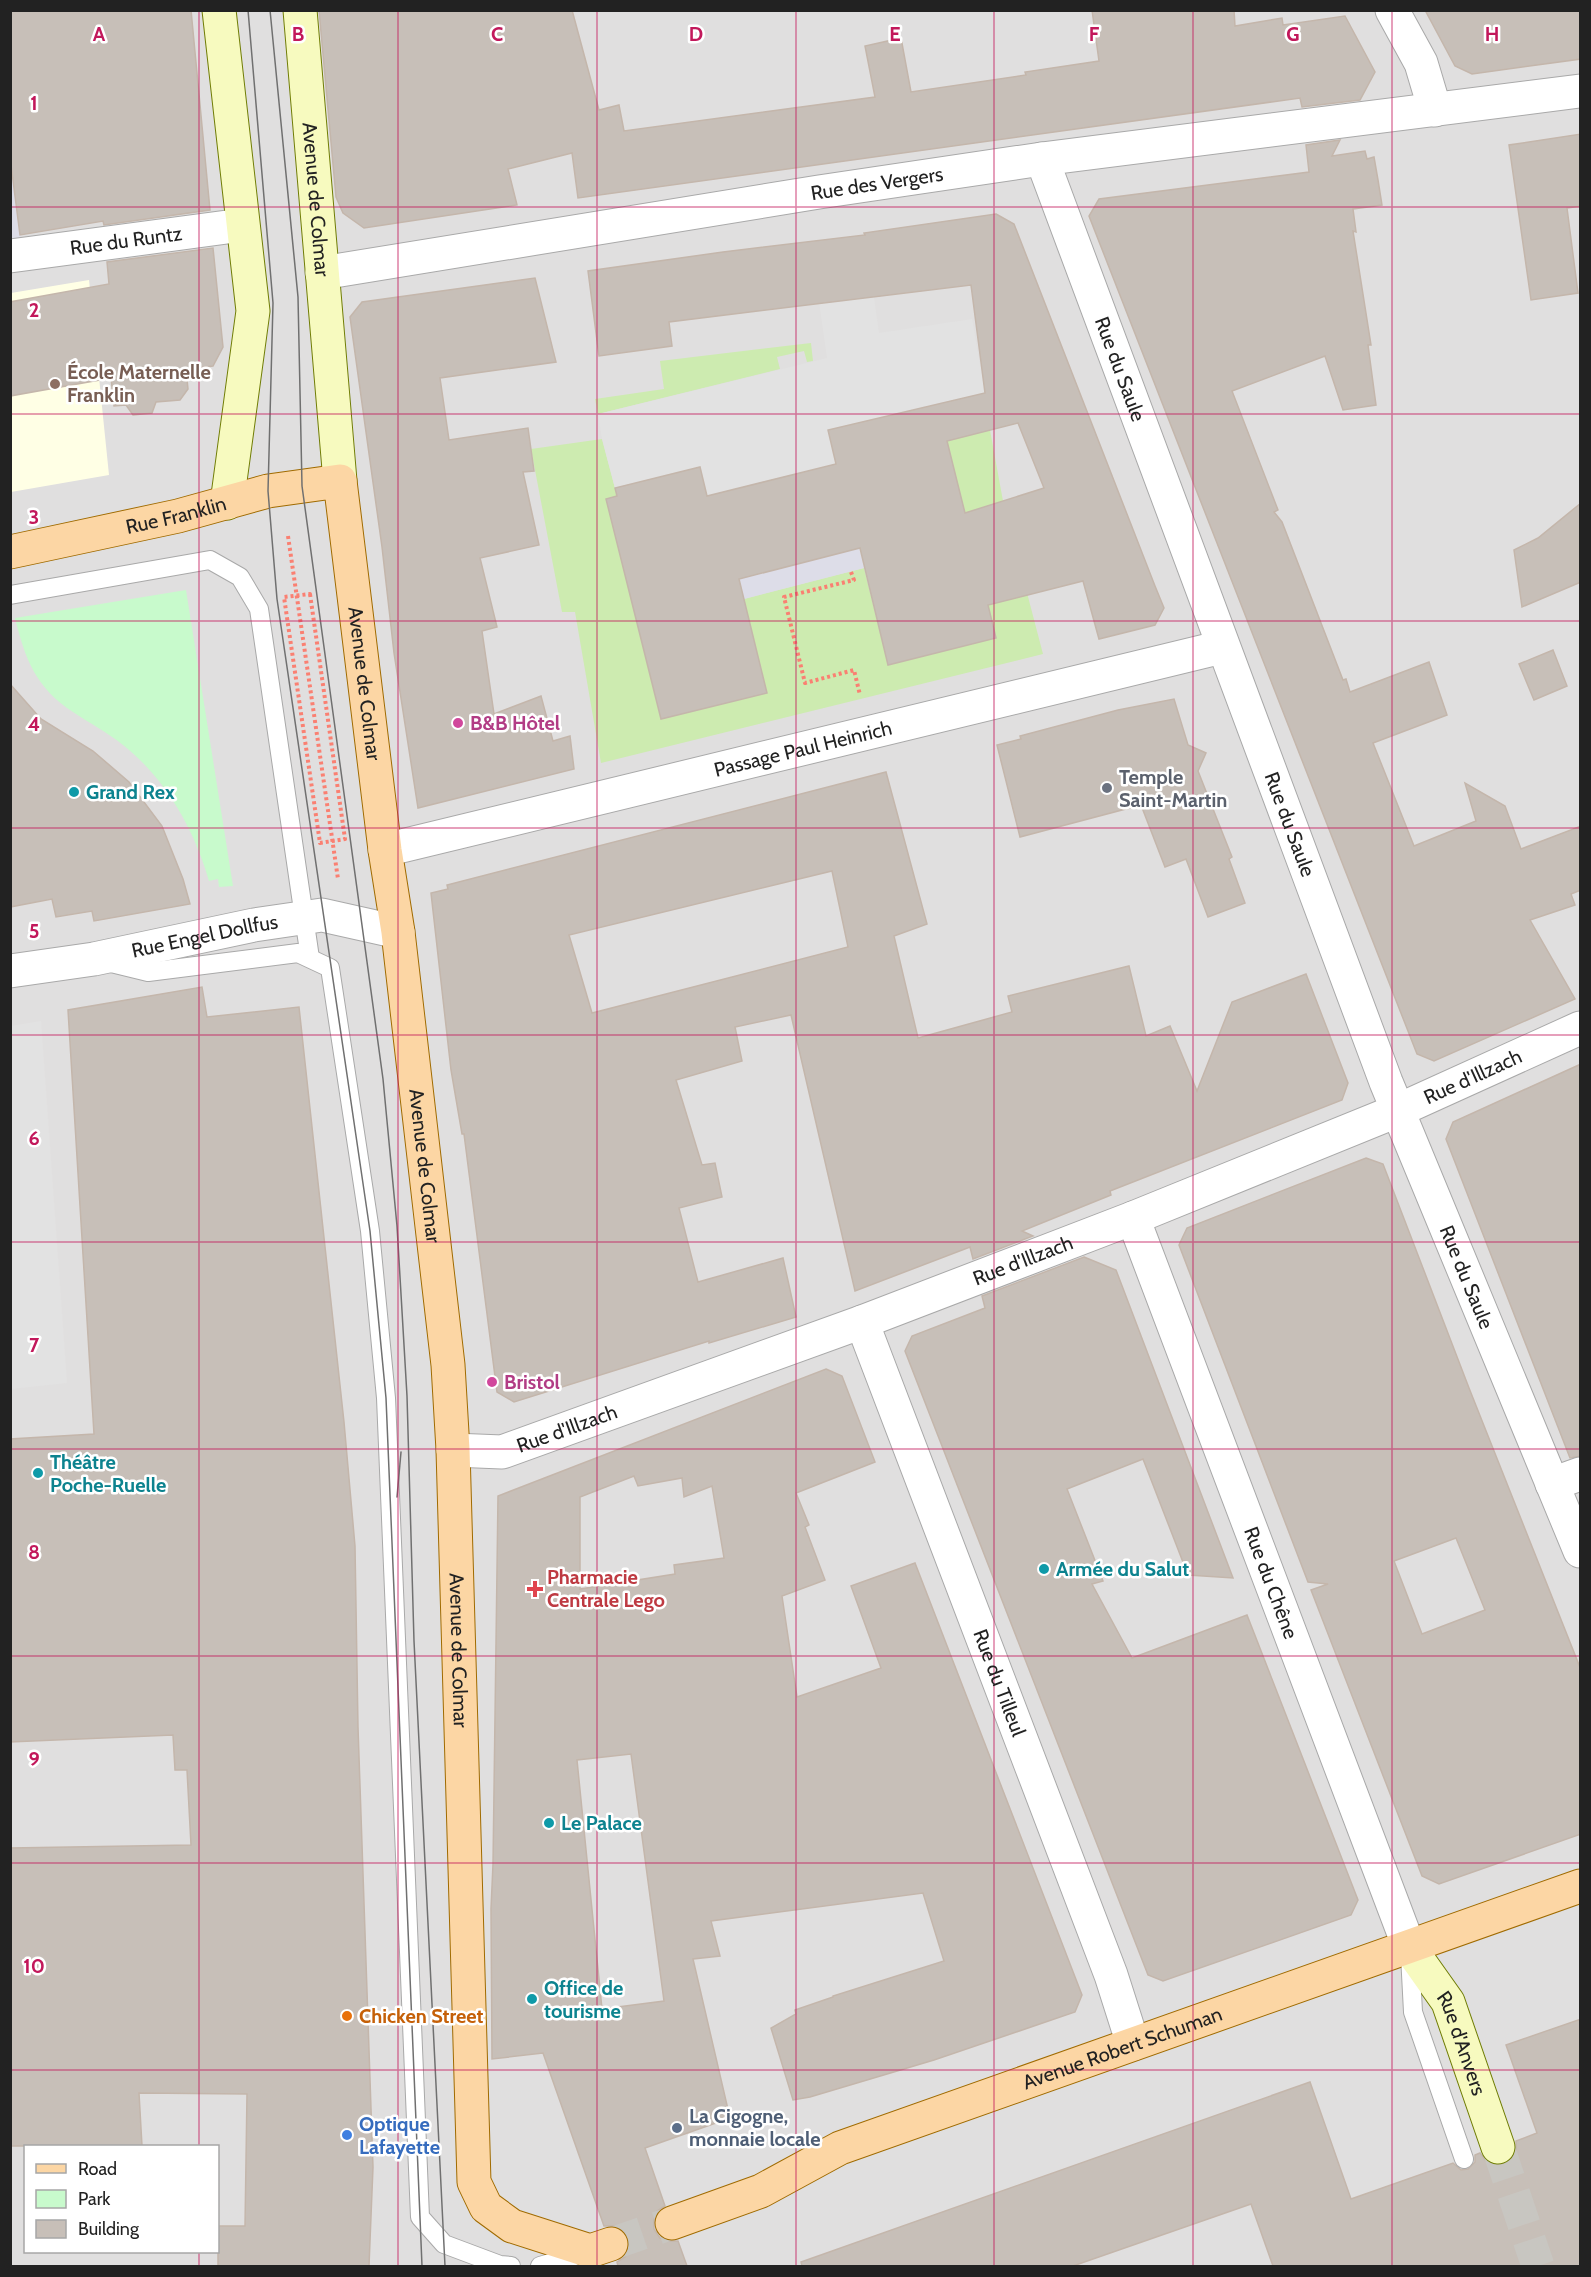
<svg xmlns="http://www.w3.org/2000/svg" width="1591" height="2277" font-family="Cabin,sans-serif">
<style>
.residential{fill:#e0dfdf;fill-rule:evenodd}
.education{fill:#ffffe5}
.grass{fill:#cdebb0}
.park{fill:#c8facc}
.parking{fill:#e2e2e2}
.plaza{fill:#dddde8}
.building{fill:#c7bfb8;stroke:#c4b6ab;stroke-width:1.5;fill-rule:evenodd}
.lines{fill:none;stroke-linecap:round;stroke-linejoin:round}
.secondary-tunnel{stroke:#c8c6c1;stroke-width:33;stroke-dasharray:33 16;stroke-linecap:butt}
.primary-tunnel{stroke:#c8c6c1;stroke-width:33;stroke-dasharray:33 16;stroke-linecap:butt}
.lane-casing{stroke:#a9a9a9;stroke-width:20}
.street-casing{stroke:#a9a9a9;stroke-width:35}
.secondary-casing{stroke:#707d05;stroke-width:35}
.primary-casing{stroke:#a06b00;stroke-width:35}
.path{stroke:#fa8072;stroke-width:4;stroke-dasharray:3 3;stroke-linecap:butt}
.lane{stroke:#fff;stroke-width:18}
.street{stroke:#fff;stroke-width:33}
.secondary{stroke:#f7fabf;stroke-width:33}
.primary{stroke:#fcd6a4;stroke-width:33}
.tram{stroke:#707070;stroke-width:1.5}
.grid{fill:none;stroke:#c2185b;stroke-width:1.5;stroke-opacity:0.55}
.education-dot{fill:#8d6e63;stroke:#fff;stroke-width:2}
.hotel-dot{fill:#d1479c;stroke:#fff;stroke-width:2}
.worship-dot{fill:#6b7280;stroke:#fff;stroke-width:2}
.culture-dot{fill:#0f9aa8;stroke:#fff;stroke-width:2}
.health-dot{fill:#e0444e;stroke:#fff;stroke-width:2}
.food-dot{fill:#e8710a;stroke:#fff;stroke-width:2}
.service-dot{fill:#5c6f8a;stroke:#fff;stroke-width:2}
.shop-dot{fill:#3f7fe0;stroke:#fff;stroke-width:2}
.labels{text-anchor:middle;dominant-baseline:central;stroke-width:5;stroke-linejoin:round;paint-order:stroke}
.street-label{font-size:20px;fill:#222;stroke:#fff}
.education-label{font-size:20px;font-weight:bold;fill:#785e54;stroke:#fff;text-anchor:start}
.hotel-label{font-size:20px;font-weight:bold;fill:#b23c85;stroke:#fff;text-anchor:start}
.worship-label{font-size:20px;font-weight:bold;fill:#5b616d;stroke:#fff;text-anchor:start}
.culture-label{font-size:20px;font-weight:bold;fill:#0d838f;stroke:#fff;text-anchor:start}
.health-label{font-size:20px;font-weight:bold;fill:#be3a42;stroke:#fff;text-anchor:start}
.food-label{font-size:20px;font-weight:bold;fill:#c56008;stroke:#fff;text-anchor:start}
.service-label{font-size:20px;font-weight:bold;fill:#4e5e75;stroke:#fff;text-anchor:start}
.shop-label{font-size:20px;font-weight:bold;fill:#366cbe;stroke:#fff;text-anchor:start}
.grid-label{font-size:20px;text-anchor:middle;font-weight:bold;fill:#c2185b;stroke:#fff;stroke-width:5;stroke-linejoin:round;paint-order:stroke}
</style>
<rect width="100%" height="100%" fill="#f2efe9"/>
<path class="residential" d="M11 11H1580V2266H11ZM26 2146H218V2252H26Z"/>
<polygon class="education" points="89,280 109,475 11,492 11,293"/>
<g class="grass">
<polygon points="811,343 813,361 807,362 804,351 777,357 780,369 598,414 595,399 664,389 660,361"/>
<polygon points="990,430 1003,501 1043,654 601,763 575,612 562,612 531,449 602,439 617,496 661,719 767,693 744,599 864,568 888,665 996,638 947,441"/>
</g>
<path class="park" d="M186 590 233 886 219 887 218 879 209 881C194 829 166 779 123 745 107 732 89 723 73 712 36 688 25 659 15 618Z"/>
<g class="parking">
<polygon points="868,255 879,333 972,319 985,393 930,405 932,415 928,416 925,406 828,430 836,464 707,496 699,467 615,488 602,439 598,414 827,358 813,260"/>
<polygon points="41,1021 67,1383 11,1389 11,1026"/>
</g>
<g class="plaza">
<polygon points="10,157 23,255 10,256"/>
<polygon points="859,548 864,568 744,599 739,579"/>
</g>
<g class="building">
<polygon points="10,10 191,10 210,210 104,225 103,221 20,235 10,157"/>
<polygon points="319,10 572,10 599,110 619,105 624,131 875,97 865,46 901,38 911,92 1026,75 1025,72 1099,61 1092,10 1234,10 1235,26 1282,18 1283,25 1345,16 1375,72 1360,100 1302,107 1300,98 578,198 572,153 508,169 517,205 364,228 343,213 336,197"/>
<polygon points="1425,10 1581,10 1581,59 1472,74 1455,66"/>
<polygon points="1581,134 1581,206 1567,208 1578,293 1531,300 1509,145"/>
<polygon points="1340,140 1332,156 1365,151 1367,159 1374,157 1378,180 1382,205 1353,209 1356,232 1353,231 1371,345 1368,345 1376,405 1343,410 1325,356 1232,391 1278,510 1274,512 1282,522 1343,680 1346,679 1350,692 1429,662 1447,715 1373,743 1414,846 1476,821 1465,783 1505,806 1521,849 1581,826 1581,890 1571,894 1575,905 1530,920 1575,999 1434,1061 1417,1054 1089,216 1099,199 1309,172 1306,145"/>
<path d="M996 214 1014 224 1155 586 1164 608 1155 625 1099 639 1083 581 988 605 996 638 888 665 860 548 739 579 767 693 661 719 606 499 617 496 615 488 700 467 707 496 836 464 828 430 985 393 971 285 669 322 672 346 599 356 588 271 723 252 865 235 864 233ZM1018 423 1044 488 965 513 947 441Z"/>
<polygon points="213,248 223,347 213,366 186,369 188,389 180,400 156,402 152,413 133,415 126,405 114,406 111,378 10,396 10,302 109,284 107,262"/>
<polygon points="535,278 556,362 440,378 449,440 528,428 534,471 523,472 539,545 480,558 497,627 482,631 494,714 541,696 553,741 570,736 574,769 418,808 394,653 382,547 350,317 362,302"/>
<polygon points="1581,503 1581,582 1522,607 1514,550 1538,538"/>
<polygon points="1553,650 1567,686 1534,700 1519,664"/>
<polygon points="10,684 41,719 93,751 129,782 162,826 183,879 190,904 94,921 92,911 56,917 52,899 10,907"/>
<polygon points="1174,699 1188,745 1206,753 1198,771 1232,857 1229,859 1245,903 1208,917 1186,859 1165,867 1141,805 1020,837 997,745 1021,739 1020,736 1118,710"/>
<path d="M886 772 927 924 894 936 918 1038 1012 1012 1008 996 1129 966 1146 1036 1170 1026 1197 1091 1232 1002 1306 974 1348 1083 1342 1100 1110 1191 1111 1195 1022 1231 1033 1236 973 1259 970 1247 855 1291 791 1015 735 1027 742 1061 676 1080 702 1165 715 1163 722 1197 679 1208 698 1282 783 1258 796 1317 709 1343V1341L514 1402 497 1392 464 1134H462L451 1070 431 893 448 889 447 885ZM832 871 848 947 592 1013 569 935Z"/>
<polygon points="202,987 207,1017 299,1007 344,1422 355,1546 358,1727 373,2167 369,2266 218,2266 218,2226 245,2226 247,2094 139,2093 142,2146 10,2146 10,1848 191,1845 187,1770 175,1770 173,1735 10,1742 10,1439 94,1434 68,1010"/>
<polygon points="1581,1064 1581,1456 1570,1458 1446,1139 1453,1122"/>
<path d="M1366 1158 1383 1164 1469 1388 1581 1670V1834L1439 1884 1422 1876 1311 1590 1328 1584 1308 1582 1179 1245 1187 1228ZM1456 1538 1485 1610 1422 1634 1394 1561Z"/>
<polygon points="1084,1257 1116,1270 1233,1578 1188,1575 1143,1459 1067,1489 1103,1581 1092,1584 1132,1658 1247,1615 1358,1900 1351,1915 1163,1981 1148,1975 905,1351 912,1336 985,1308 982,1296"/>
<path d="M826 1369 842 1376 875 1462 796 1493 809 1525 805 1527 825 1580 782 1596 797 1697 881 1668 851 1586 915 1563 1082 1995 1075 2012 934 2060 810 2097 793 2100 771 2028 796 2014 795 2010 833 1997V1996L944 1961 923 1893 711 1921 720 1956 693 1959 730 2118 645 2148 665 2206 657 2211 654 2220V2229L660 2238 669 2241H678L687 2266H618L617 2262 625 2257 629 2248V2238L624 2230 615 2226H604L543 2053 492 2059 491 1909 493 1864 498 1496ZM634 1476 638 1486 682 1478 684 1497 712 1486 724 1558 674 1565 675 1574 580 1589V1497ZM631 1754 664 2001 602 2009 577 1760Z"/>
<polygon points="1581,2019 1581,2266 1273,2266 1251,2204 1073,2266 802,2266 801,2262 1310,2082 1351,2199 1453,2163 1461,2170 1468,2169 1475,2162 1475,2155 1480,2153 1486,2161 1495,2165 1504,2165 1512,2159 1516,2150 1516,2141 1537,2133 1506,2045"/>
</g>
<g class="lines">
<polyline class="secondary-tunnel" points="1498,2147 1538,2266"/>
<polyline class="primary-tunnel" points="611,2244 672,2223"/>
<g class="lane-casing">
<g id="lane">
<polyline points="10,595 210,560 240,577 259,609 310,958"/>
<polyline points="107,962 148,972 298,953 330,968 370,1231 386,1398 420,2217 444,2244 500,2265 511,2266"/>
<polyline points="1410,1955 1413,2012 1464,2159"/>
<polyline points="540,2266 585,2253"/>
</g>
</g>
<g class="street-casing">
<g id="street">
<polyline points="1392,10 1421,63 1435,110"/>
<path id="s1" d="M1042 159 1386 1082 1580 1551"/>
<path id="s2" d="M10 256 242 225"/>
<path id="s3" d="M322 273 819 192 1042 159 1580 91"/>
<path id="s4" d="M385 850 1222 647"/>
<path id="s5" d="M10 971 94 959 254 925 322 915 398 932"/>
<path id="s6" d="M1133 1218 1409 1947"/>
<path id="s7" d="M862 1322 1111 1975 1133 2044"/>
<path id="s8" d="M453 1450 502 1452 862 1322 1133 1218 1399 1110 1580 1028"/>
<polyline points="1552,1484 1580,1474"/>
</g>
</g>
<g class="secondary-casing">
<g id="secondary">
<polyline points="219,10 253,311 227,503"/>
<path id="s9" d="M300 10 340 481"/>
<path id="s10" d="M1409 1947 1448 2002 1498 2147"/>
</g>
</g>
<g class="primary-casing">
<g id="primary">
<path id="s11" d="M10 552 178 516 268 491 340 481 385 850 398 932 448 1365 453 1450 474 2182 486 2207 512 2226 590 2251 611 2244"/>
<path id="s12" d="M672 2223 761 2191 840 2148 1580 1886"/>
</g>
</g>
<g class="path">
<polyline points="288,536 338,879"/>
<polyline points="851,572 854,580 784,597 805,683 854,670 860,695"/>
<polygon points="310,594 345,839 320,843 284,597"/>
</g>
<use href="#lane" class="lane"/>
<use href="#street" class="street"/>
<use href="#secondary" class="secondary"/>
<use href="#primary" class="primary"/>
<g class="tram">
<polyline points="248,10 273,303 268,491 277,599 370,1231 386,1398 422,2266"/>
<polyline points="270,10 298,297 302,486 383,1079 397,1226 407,1396 414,1641 445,2266"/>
<polyline points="397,1497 401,1452"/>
</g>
</g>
<path class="grid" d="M199 10V2146M398 10V2266M597 10V2266M796 10V2266M994 10V2266M1193 10V2266M1392 10V2266M10 207H1580M10 414H1580M10 621H1580M10 828H1580M10 1035H1580M10 1242H1580M10 1449H1580M10 1656H1580M10 1863H1580M10 2070H1580M199 2252V2266"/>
<circle class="education-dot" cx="55" cy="384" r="6"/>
<g class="hotel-dot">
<circle cx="458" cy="723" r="6"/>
<circle cx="492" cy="1382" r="6"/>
</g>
<circle class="worship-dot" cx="1107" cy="788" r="6"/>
<g class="culture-dot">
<circle cx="74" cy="792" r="6"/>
<circle cx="38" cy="1473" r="6"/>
<circle cx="1044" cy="1569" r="6"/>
<circle cx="549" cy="1823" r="6"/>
<circle cx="532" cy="1999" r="6"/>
</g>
<path class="health-dot" d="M532 1580h6v6h6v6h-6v6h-6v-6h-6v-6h6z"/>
<circle class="food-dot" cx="347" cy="2016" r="6"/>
<circle class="service-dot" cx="677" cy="2128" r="6"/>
<circle class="shop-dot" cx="347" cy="2135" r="6"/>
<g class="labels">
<g class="street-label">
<text stroke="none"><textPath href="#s3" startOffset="562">Rue des Vergers</textPath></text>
<text stroke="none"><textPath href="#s9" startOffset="190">Avenue de Colmar</textPath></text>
<text stroke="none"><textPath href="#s2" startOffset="117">Rue du Runtz</textPath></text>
<text stroke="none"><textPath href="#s1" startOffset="224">Rue du Saule</textPath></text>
<text stroke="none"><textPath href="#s11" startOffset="170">Rue Franklin</textPath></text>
<text stroke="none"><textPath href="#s11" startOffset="542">Avenue de Colmar</textPath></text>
<text stroke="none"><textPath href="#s4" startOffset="430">Passage Paul Heinrich</textPath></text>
<text stroke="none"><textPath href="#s1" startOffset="710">Rue du Saule</textPath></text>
<text stroke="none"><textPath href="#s5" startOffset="198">Rue Engel Dollfus</textPath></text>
<text stroke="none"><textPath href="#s8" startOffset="1090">Rue d'Illzach</textPath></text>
<text stroke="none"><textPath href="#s11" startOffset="1028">Avenue de Colmar</textPath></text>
<text stroke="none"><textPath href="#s8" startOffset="604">Rue d'Illzach</textPath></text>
<text stroke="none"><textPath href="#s1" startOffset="1196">Rue du Saule</textPath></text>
<text stroke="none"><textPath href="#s8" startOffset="118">Rue d'Illzach</textPath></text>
<text stroke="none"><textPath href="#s6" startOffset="390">Rue du Chêne</textPath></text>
<text stroke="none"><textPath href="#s11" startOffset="1514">Avenue de Colmar</textPath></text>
<text stroke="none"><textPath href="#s7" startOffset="386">Rue du Tilleul</textPath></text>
<text stroke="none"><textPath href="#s10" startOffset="111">Rue d'Anvers</textPath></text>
<text stroke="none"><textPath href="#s12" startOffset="484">Avenue Robert Schuman</textPath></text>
</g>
<g class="education-label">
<text x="67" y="372">École Maternelle<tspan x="67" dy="23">Franklin</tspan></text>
</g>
<g class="hotel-label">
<text x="470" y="723">B&amp;B Hôtel</text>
<text x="504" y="1382">Bristol</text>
</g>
<g class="worship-label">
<text x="1119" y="777">Temple<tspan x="1119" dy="23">Saint-Martin</tspan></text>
</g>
<g class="culture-label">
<text x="86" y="792">Grand Rex</text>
<text x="50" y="1462">Théâtre<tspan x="50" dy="23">Poche-Ruelle</tspan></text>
<text x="1056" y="1569">Armée du Salut</text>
<text x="561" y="1823">Le Palace</text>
<text x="544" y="1988">Office de<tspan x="544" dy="23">tourisme</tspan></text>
</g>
<g class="health-label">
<text x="547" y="1577">Pharmacie<tspan x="547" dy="23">Centrale Lego</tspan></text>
</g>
<g class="food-label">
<text x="359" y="2016">Chicken Street</text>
</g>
<g class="service-label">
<text x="689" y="2116">La Cigogne,<tspan x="689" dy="23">monnaie locale</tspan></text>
</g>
<g class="shop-label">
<text x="359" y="2124">Optique<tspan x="359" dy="23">Lafayette</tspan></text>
</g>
</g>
<g class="grid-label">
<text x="99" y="41">A</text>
<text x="298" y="41">B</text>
<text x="497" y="41">C</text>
<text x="696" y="41">D</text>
<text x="895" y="41">E</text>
<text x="1094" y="41">F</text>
<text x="1293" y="41">G</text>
<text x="1492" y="41">H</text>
<text x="34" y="110">1</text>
<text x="34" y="317">2</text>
<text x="34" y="524">3</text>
<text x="34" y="731">4</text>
<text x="34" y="938">5</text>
<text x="34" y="1145">6</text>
<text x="34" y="1352">7</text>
<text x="34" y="1559">8</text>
<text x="34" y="1766">9</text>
<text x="34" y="1973">10</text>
</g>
<rect width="1591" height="2277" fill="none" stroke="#222222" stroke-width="24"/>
<rect x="24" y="2145" width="195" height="108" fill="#ffffff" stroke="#a7a7a7" stroke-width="1.5"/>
<rect x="36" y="2164" width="30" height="9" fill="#fcd6a4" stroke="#a7a7a7" stroke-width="1.5"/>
<text x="78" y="2175" font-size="18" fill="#222222">Road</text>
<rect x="36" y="2190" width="30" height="18" fill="#c8facc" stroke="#a7a7a7" stroke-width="1.5"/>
<text x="78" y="2205" font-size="18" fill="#222222">Park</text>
<rect x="36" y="2220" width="30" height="18" fill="#c7bfb8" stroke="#a7a7a7" stroke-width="1.5"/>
<text x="78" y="2235" font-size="18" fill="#222222">Building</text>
</svg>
